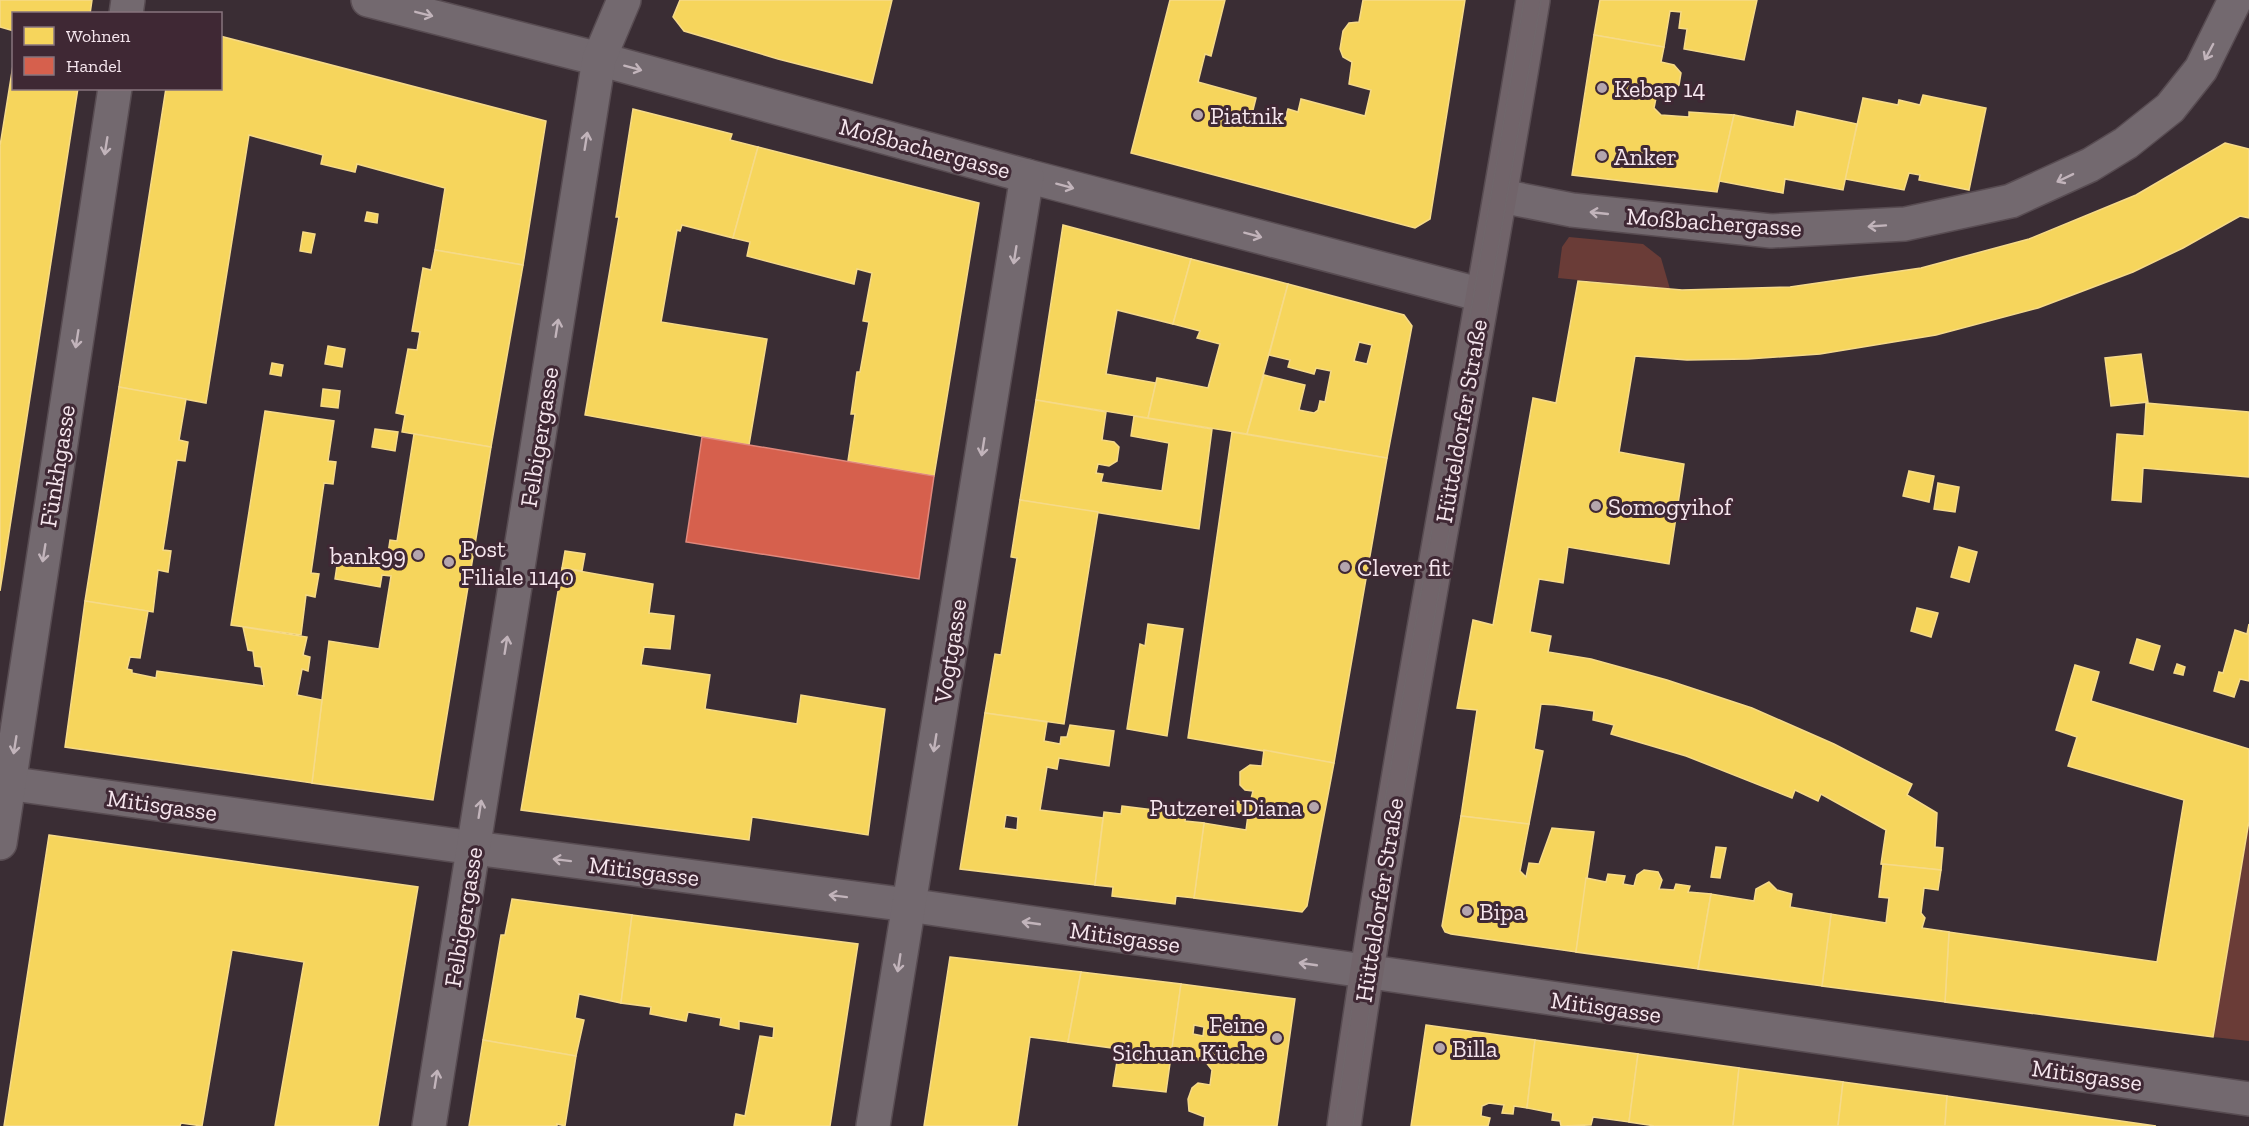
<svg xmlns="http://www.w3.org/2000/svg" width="2249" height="1126" font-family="'Zilla Slab',serif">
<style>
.green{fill:#6a3c37}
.homes{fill:#f6d55c;stroke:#f6da88;stroke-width:1.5;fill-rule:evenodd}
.shops{fill:#d6604d;stroke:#e0887d;stroke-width:1.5}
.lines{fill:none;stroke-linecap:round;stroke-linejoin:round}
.street-casing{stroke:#584c52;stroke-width:36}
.secondary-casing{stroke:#584c52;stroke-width:36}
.street{stroke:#73696f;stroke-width:33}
.secondary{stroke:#71646a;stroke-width:33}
.tram{stroke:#70666b;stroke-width:1.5}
.oneway{stroke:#c2b4bb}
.poi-dot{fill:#b4a5ad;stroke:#3f2834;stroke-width:2}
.labels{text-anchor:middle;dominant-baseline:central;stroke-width:6;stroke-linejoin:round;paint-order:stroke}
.poi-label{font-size:24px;fill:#f6e6ee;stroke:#3f2834;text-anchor:start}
.street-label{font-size:24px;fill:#f6e6ee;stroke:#3f2834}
</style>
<rect width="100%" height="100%" fill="#3a2d34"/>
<g class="green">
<polygon points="1569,237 1643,244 1661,258 1670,289 1558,278 1562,247"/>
<polygon points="2249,821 2249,1041 2213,1037"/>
</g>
<g class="homes">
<polygon points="0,0 92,0 90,14 14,14 14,31 0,27"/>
<polygon points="680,0 892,0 872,83 778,59 684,31 673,17"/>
<polygon points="1170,0 1225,0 1211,56 1205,54 1198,82 1256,98 1252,114 1284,122 1288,109 1298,112 1301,99 1365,116 1371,90 1349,84 1352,62 1343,57 1340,49 1343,31 1349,23 1359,22 1363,0 1465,0 1430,219 1415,228 1131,153"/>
<polygon points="1600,0 1757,0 1744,60 1684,49 1687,29 1679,28 1681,12 1670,11 1664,47 1594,35"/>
<polygon points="1594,35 1664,47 1661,62 1674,65 1681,73 1679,85 1670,92 1664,91 1663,98 1656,98 1654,108 1661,115 1689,117 1689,112 1734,115 1717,192 1572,175"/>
<polygon points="220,36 546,121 523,265 435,250 445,188 357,164 355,172 321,164 323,155 249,135 206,403 119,387 166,88 220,88"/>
<polygon points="14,59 14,88 78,88 0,591 0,146"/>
<polygon points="1923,95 1986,108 1969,190 1919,180 1920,175 1909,173 1904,190 1845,179 1863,98 1898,105 1899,100 1920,105"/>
<polygon points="633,109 732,134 730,140 758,147 733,238 682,225 680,231 677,230 661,322 767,339 749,445 585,415 619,217 616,217"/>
<polygon points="1797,111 1857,124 1843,190 1785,179 1783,193 1719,181 1734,115 1794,127"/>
<polygon points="2225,143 2249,149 2249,218 2240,216 2183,248 2133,272 2038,308 1936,335 1820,354 1748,359 1687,360 1635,356 1619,452 1684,464 1669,564 1568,547 1563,583 1539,579 1530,632 1551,636 1548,652 1591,659 1667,680 1752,708 1834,744 1912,784 1907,795 1937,813 1935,847 1943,848 1941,870 1881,864 1886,830 1821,794 1818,801 1795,790 1792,798 1686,756 1611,734 1614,725 1593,720 1594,711 1555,705 1541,704 1534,749 1543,751 1529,824 1461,816 1477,710 1457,708 1473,620 1493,625 1533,398 1556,403 1578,281 1682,290 1790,287 1921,268 2029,239 2136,195"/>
<polygon points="758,147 979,203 934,476 848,461 855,414 851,414 857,372 860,372 869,322 863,321 872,273 857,269 854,284 747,256 750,242 733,238"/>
<polygon points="367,212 378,214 377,223 365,221"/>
<polygon points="1063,225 1191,259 1173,324 1117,310 1106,374 1156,383 1148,418 1036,400"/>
<polygon points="303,232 315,234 311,253 300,251"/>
<polygon points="435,250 523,265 491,447 402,432 405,415 396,413 408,349 417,350 420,332 412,331 423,268 431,270"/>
<polygon points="1191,259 1288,284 1247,434 1148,418 1157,378 1208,388 1220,344 1197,338 1200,331 1173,324"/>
<path d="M1288 284 1404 315 1412 326 1387 458 1247 434 1264 375 1305 385 1299 410 1314 413 1318 410 1320 401 1325 402 1331 371 1316 368 1314 374 1288 367 1290 360 1269 355ZM1359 342 1372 345 1367 364 1354 361Z"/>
<polygon points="328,346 345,349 342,367 325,364"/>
<polygon points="2141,354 2148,402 2111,406 2105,358"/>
<polygon points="272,363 283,365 281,376 270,374"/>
<polygon points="119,387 186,399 179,440 188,442 185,461 177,460 163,550 171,551 168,572 158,570 153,612 85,601"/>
<polygon points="323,389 340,391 338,408 321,406"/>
<polygon points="1036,400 1106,412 1102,440 1114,442 1119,447 1117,461 1109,466 1098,464 1096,473 1103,474 1101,482 1162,491 1169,443 1131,436 1134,416 1212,429 1199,529 1020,500"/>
<polygon points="2146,403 2249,412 2249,477 2143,468 2141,502 2112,500 2117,434 2144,436"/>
<polygon points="265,411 334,421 328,461 336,462 333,484 324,483 311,573 319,574 315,597 306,595 301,635 231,625"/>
<polygon points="375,429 398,432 395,451 372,447"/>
<polygon points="1232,432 1387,458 1334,763 1188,738"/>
<polygon points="414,434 491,447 433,800 312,783 329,641 379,649 391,576 382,575 380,587 335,579 339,552 387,560 390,540 397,541"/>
<polygon points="1909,471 1934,476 1929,502 1903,496"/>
<polygon points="1938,483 1959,487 1955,512 1934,509"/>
<polygon points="1020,500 1098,512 1064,724 985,713 995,654 1001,655 1017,558 1011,557"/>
<polygon points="1959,547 1977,552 1969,582 1951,577"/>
<polygon points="565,551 585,554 582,571 562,568"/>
<polygon points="562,568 653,584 649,613 674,616 670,649 644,647 641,665 710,675 705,709 797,724 801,695 885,709 868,835 752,817 749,840 521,810"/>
<polygon points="85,601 148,611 140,658 130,657 127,669 132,670 132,673 156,678 157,671 264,686 261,667 255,666 253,651 248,650 243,627 307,637 303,655 310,657 308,671 302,669 297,695 322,700 312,783 65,747"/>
<polygon points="1917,608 1938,613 1931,637 1911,631"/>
<polygon points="1148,624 1183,629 1167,736 1127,729 1140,644 1145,646"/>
<polygon points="2249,624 2249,681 2240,679 2234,697 2214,691 2219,672 2223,673 2235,630 2247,634"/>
<polygon points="2137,639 2160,646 2153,670 2130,663"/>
<polygon points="2177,664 2185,667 2183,675 2174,673"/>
<polygon points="2075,665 2099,672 2091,701 2249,749 2249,821 2213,1037 1945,1002 1949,932 2157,962 2184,800 2068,766 2077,737 2056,730"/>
<path d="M985 713 1047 722 1044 741 1060 744 1061 737H1067L1070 725 1114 731 1109 766 1059 758 1057 769 1047 767 1040 810 1103 818 1095 885 960 869ZM1006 815 1018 817 1017 830 1004 828Z"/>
<polygon points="1264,750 1334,763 1307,906 1302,912 1194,898 1204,823 1246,830 1248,815 1234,812 1237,801 1250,803 1253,791 1245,790 1240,785 1240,772 1250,765 1262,766"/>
<polygon points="1122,806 1186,814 1185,821 1204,823 1194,898 1176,896 1175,904 1112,896 1113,887 1095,885 1104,812 1121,814"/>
<polygon points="1461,816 1529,824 1520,871 1526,877 1529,863 1539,864 1552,828 1594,832 1576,952 1451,934 1445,932 1442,926"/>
<polygon points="49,835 418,887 378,1126 275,1126 304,962 232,950 202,1126 181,1123 180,1126 4,1126"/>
<polygon points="1716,847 1726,848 1720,878 1711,877"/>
<polygon points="1883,864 1941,870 1938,890 1924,888 1921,913 1925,918 1922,928 1949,932 1945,1002 1822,986 1831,914 1886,923 1889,898 1879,897"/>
<polygon points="1644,870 1658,872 1662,880 1659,889 1674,890 1676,884 1690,886 1688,892 1711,894 1698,969 1576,952 1586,878 1606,882 1608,874 1625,876 1623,884 1634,886 1637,875"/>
<polygon points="1769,882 1777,890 1792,894 1790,907 1831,914 1822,986 1698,969 1711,894 1754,901 1756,889"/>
<polygon points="512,899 632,915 621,1003 579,994 575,1018 584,1020 576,1056 483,1040 501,935 505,935"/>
<polygon points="632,915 858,944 830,1126 734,1126 736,1114 745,1116 760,1036 773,1038 774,1027 739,1021 739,1029 720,1025 721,1018 688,1012 686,1021 650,1014 651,1007 621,1003"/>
<polygon points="950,957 1081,972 1068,1042 1030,1037 1017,1126 924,1126"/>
<polygon points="1081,972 1181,984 1166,1092 1113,1086 1119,1049 1068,1042"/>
<path d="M1181 984 1295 999 1277 1126H1204L1205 1117 1189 1111 1188 1099 1192 1088 1198 1083 1210 1085 1212 1070 1205 1061 1171 1055ZM1194 1025 1204 1027 1203 1036 1193 1034Z"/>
<polygon points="1426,1025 1535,1040 1527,1108 1514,1106 1513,1114 1502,1113 1504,1105 1489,1103 1482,1106 1481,1116 1490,1118 1488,1126 1411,1126"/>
<polygon points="483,1040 576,1056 565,1126 557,1124 557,1126 469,1126"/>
<polygon points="1535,1040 1638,1054 1629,1122 1593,1117 1591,1125 1561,1126 1560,1121 1552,1120 1553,1113 1527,1108"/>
<polygon points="1638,1054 1739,1068 1733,1126 1655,1126 1629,1122"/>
<polygon points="1739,1068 1843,1082 1838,1126 1733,1126"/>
<polygon points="1843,1082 1947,1096 1945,1126 1838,1126"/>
<polygon points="1947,1096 2156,1126 1945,1126"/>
</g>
<polygon class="shops" points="702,437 934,476 919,579 686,542"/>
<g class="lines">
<g class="street-casing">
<g id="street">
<polyline points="368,0 599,59 1027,176 1482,295"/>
<polyline points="126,14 128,0"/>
<polyline points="1501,196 1572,210 1771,231 1905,224 2011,201 2090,165 2126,143 2170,108 2201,69 2235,0"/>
<polyline points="0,782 474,848 908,905 2249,1099"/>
<polyline points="0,843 115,88"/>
<polyline points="429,1126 599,59 624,0"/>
<polyline points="873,1126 1027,176"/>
</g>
</g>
<g class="secondary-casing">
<path id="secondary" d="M1344 1126C1397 749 1472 376 1533 0"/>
</g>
<use href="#street" class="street"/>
<use href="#secondary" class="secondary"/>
<g class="tram">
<path d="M1335 1126C1387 749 1463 376 1524 0"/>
<polyline points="1353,1126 1384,910 1541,0"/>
</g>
</g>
<defs><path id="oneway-shaft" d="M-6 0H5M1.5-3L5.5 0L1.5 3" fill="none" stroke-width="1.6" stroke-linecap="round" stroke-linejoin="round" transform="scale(1.5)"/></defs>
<g class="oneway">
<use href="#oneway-shaft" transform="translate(424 14) rotate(14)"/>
<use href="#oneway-shaft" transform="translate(2209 52) rotate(118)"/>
<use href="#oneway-shaft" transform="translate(633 68) rotate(15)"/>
<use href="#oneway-shaft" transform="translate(586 141) rotate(-81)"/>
<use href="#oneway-shaft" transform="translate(106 146) rotate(99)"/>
<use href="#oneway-shaft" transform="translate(2065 178) rotate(154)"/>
<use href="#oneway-shaft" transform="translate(1065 186) rotate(15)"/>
<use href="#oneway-shaft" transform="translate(1599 213) rotate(-174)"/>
<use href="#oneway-shaft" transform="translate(1877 226) rotate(176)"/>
<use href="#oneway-shaft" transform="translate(1253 235) rotate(15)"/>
<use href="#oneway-shaft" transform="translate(1015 255) rotate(99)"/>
<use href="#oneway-shaft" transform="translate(557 328) rotate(-81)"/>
<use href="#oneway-shaft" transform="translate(77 339) rotate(99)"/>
<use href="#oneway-shaft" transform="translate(983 447) rotate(99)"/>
<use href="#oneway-shaft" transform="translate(44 553) rotate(99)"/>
<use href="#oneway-shaft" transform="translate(506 645) rotate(-81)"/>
<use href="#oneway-shaft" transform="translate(935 743) rotate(99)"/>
<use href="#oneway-shaft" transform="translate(15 745) rotate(99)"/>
<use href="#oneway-shaft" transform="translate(480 809) rotate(-81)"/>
<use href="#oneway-shaft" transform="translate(562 860) rotate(-173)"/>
<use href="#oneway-shaft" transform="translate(838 896) rotate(-173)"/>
<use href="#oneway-shaft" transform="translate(1031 923) rotate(-172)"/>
<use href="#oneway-shaft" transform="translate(899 963) rotate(99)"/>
<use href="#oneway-shaft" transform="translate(1308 964) rotate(-172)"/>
<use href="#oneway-shaft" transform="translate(436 1079) rotate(-81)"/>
</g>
<g class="poi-dot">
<circle cx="1602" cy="88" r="6"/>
<circle cx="1198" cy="115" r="6"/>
<circle cx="1602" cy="156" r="6"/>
<circle cx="1596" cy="506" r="6"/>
<circle cx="418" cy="555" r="6"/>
<circle cx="449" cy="562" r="6"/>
<circle cx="1345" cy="567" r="6"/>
<circle cx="1314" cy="807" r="6"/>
<circle cx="1467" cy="911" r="6"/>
<circle cx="1277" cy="1038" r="6"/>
<circle cx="1440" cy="1048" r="6"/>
</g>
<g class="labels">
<g class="poi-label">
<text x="1614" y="88">Kebap 14</text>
<text x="1210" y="115">Piatnik</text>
<text x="1614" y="156">Anker</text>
<text x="1608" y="506">Somogyihof</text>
<text x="461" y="548">Post<tspan x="461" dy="28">Filiale 1140</tspan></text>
<text x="406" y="555" text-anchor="end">bank99</text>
<text x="1357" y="567">Clever fit</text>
<text x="1302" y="807" text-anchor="end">Putzerei Diana</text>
<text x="1479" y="911">Bipa</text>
<text x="1265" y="1024" text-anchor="end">Feine<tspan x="1265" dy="28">Sichuan Küche</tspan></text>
<text x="1452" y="1048">Billa</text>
</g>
<g class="street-label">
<text transform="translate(925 148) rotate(15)">Moßbachergasse</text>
<text transform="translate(1714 222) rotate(4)">Moßbachergasse</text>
<text transform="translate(1461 421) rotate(-80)">Hütteldorfer Straße</text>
<text transform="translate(539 437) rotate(-81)">Felbigergasse</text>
<text transform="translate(57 466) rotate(-81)">Fünkhgasse</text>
<text transform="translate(950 651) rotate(-81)">Vogtgasse</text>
<text transform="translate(162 805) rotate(8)">Mitisgasse</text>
<text transform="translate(644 871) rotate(7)">Mitisgasse</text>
<text transform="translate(1379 900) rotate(-81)">Hütteldorfer Straße</text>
<text transform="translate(463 917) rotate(-81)">Felbigergasse</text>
<text transform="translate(1125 937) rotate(8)">Mitisgasse</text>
<text transform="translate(1606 1007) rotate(8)">Mitisgasse</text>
<text transform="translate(2087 1075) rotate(8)">Mitisgasse</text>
</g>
</g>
<rect x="12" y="12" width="210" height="78" fill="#3f2834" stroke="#88747e" stroke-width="1.5"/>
<rect x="24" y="27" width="30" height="18" fill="#f6d55c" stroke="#88747e" stroke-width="1.5"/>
<text x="66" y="42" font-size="18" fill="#f6e6ee">Wohnen</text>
<rect x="24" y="57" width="30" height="18" fill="#d6604d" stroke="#88747e" stroke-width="1.5"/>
<text x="66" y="72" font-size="18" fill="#f6e6ee">Handel</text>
</svg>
